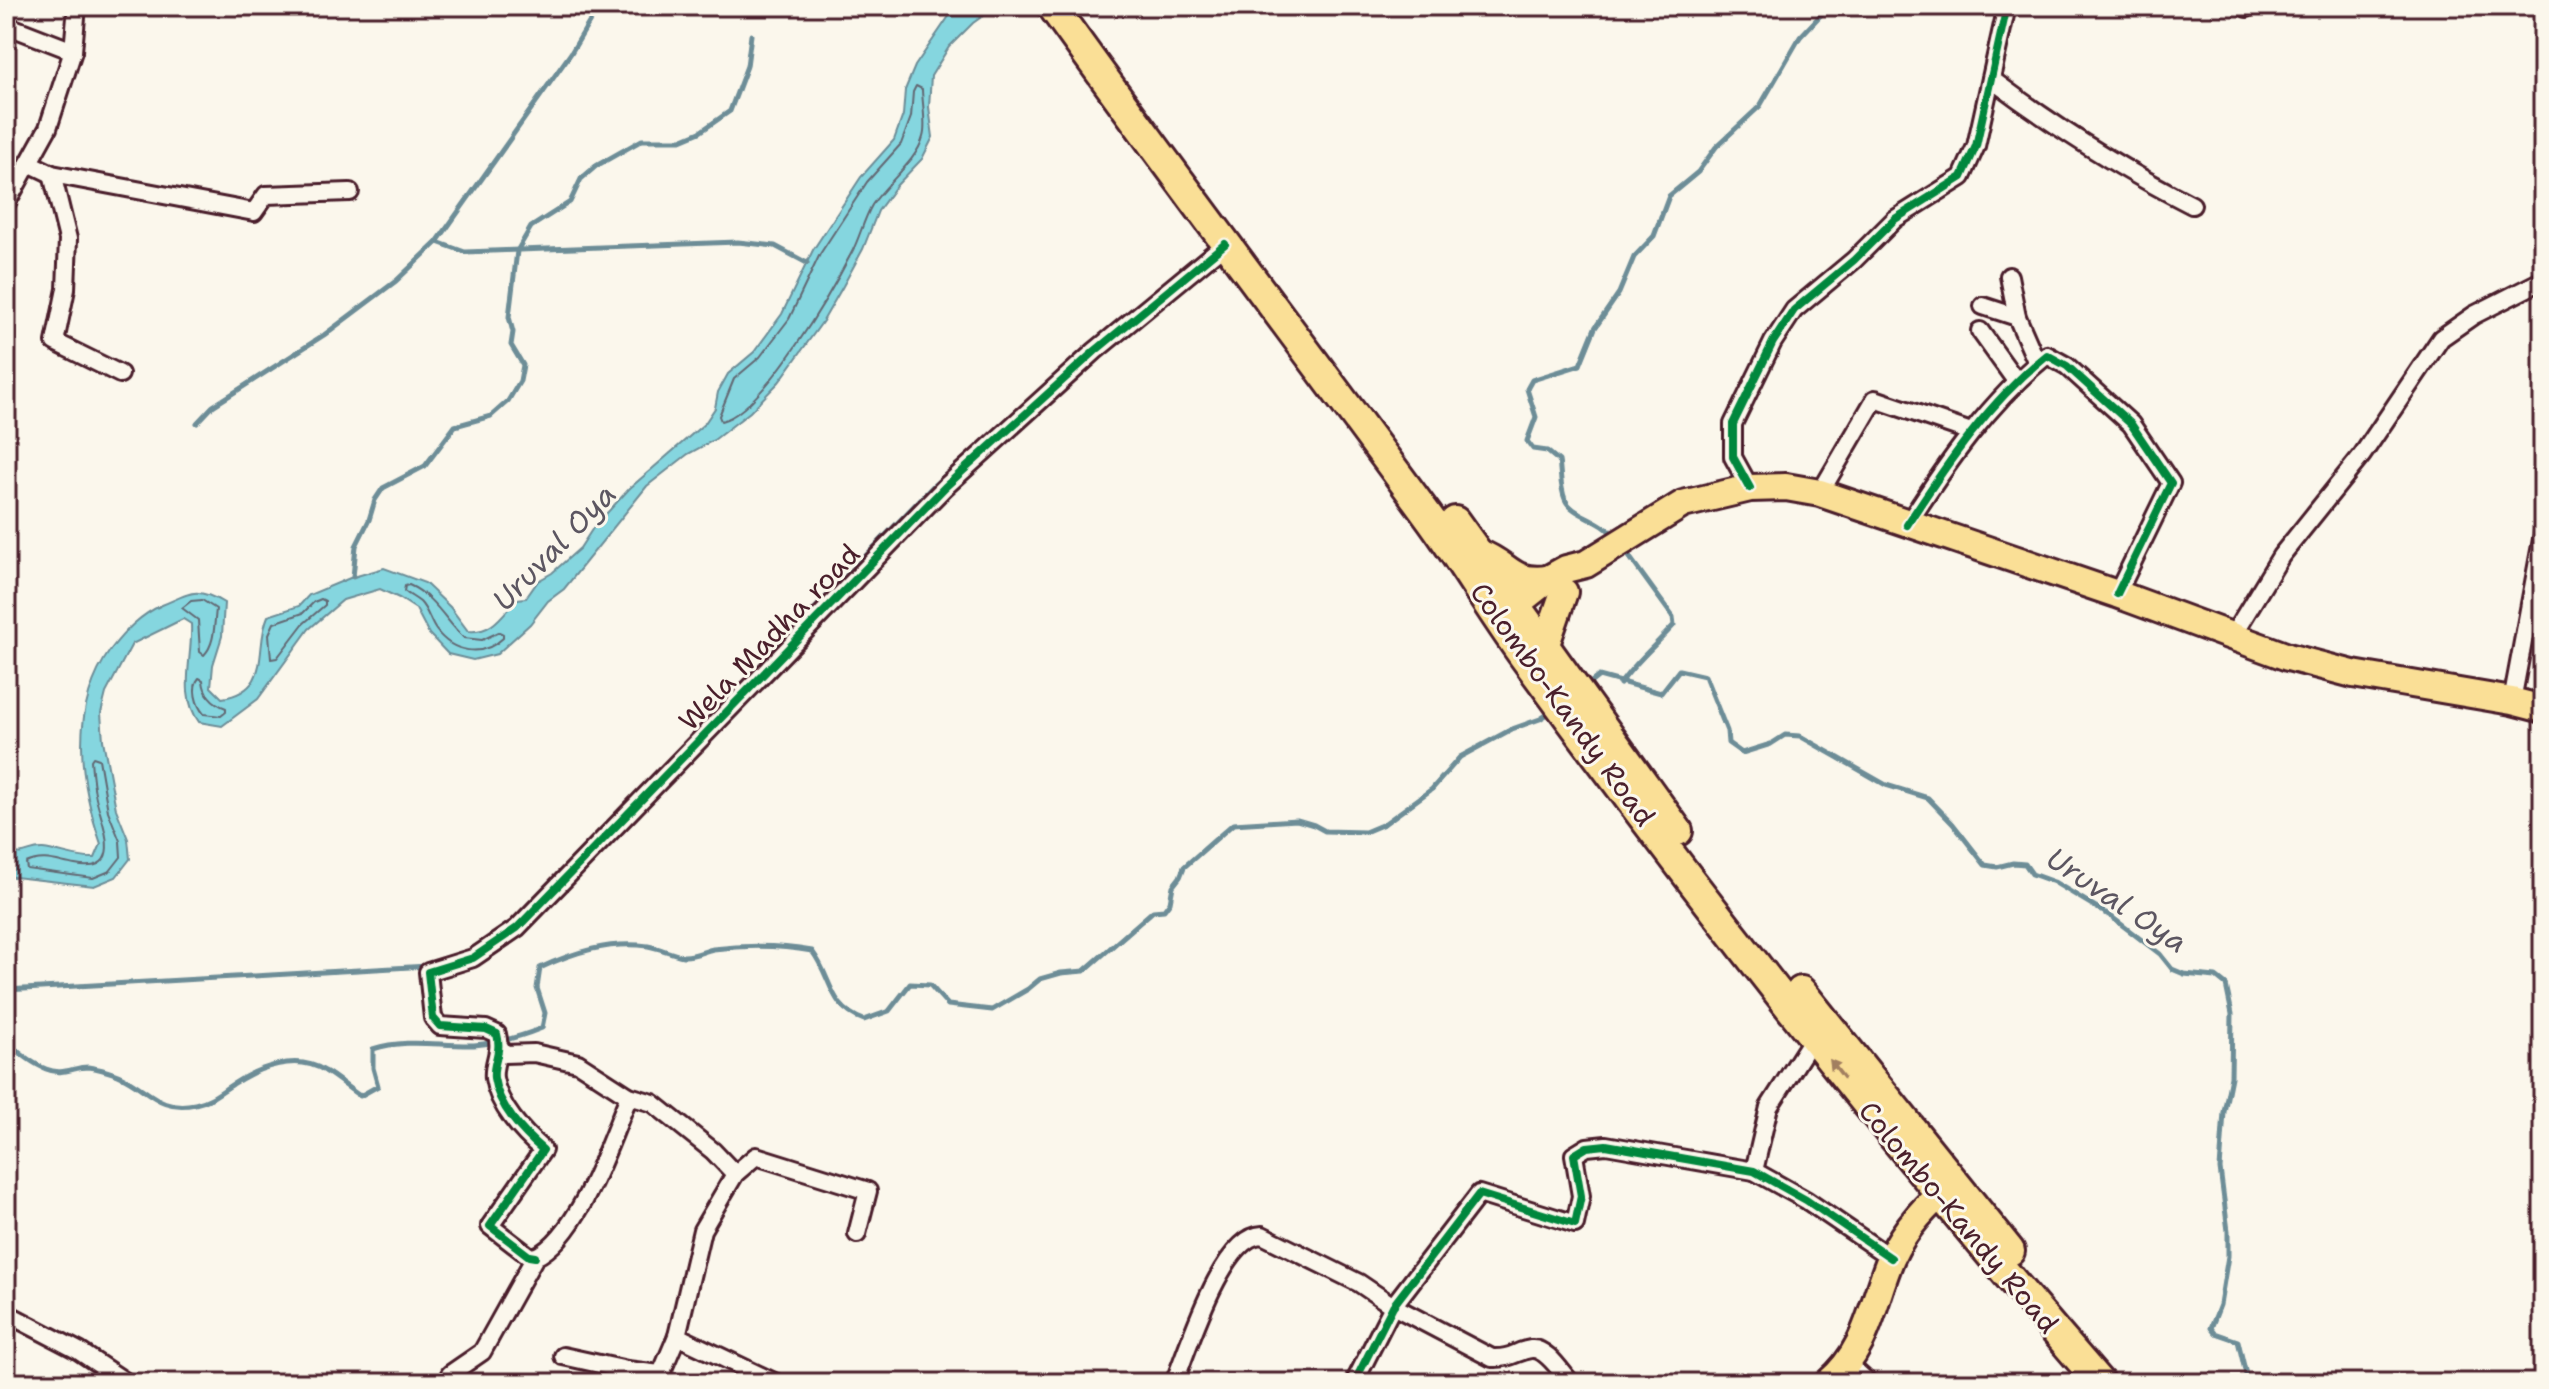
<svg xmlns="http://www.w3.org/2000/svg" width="2549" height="1389" font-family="'Shantell Sans',sans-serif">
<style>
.water{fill:#85d6df;stroke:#6d8d97;stroke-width:2}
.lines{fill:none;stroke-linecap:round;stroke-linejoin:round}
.shore{stroke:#626873;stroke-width:2}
.stream{stroke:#6d8d97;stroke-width:5}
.minor-casing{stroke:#4a1f2b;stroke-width:22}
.primary-casing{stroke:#4a1f2b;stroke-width:32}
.trunk-casing{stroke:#4a1f2b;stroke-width:34}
.minor{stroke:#fbf7ec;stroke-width:16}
.primary{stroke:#fadf96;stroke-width:26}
.trunk{stroke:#fadf96;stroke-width:28}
.cycleway-casing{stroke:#fbf7ec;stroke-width:13}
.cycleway{stroke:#00873e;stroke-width:8}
.oneway{fill:#a27f60}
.labels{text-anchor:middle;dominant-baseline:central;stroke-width:6;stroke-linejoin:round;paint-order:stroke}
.street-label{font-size:28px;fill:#4a1f2b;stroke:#fbf7ec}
.water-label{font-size:30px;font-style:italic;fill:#5c5661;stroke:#fbf7ec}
</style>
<rect width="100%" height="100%" fill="#fbf7ec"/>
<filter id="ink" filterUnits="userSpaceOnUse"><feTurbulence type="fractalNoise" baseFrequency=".0125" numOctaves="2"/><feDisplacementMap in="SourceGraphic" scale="16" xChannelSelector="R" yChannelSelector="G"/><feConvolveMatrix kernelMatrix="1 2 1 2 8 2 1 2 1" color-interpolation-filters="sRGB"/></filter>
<g filter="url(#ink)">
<path class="water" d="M956 6H997L973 23 949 47 931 76 929 107 933 137 922 159 897 185 878 211 863 249 843 286 823 321 779 382 750 412 714 440 688 454 647 486 564 589 548 601 530 624 497 654 473 660 448 654 429 634 416 609 399 598 380 589 343 600 309 629 258 699 222 726 199 722C178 693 193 659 191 624L183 619 132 644 106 693 101 713 103 740 116 809 128 839 130 859 116 877 94 886 6 876V852C27 857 29 848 43 849 61 851 76 859 95 858L101 844C79 780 69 708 111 649 125 631 140 615 162 605 191 593 195 586 224 603L222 636 213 665 211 687 222 698C273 690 254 648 268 616L299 606 309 595 350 578 384 568 425 583 450 607 468 631C492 634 502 615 517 599L526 598 538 581 552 573 580 548 593 528 630 488 705 423 715 408 718 392 728 374 754 352 782 314 813 250 861 177 894 140 903 115 905 90 915 66Z"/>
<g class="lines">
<g class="shore">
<path d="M916 86 922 89C922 102 927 126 923 137 917 161 886 183 872 205 864 219 860 236 853 250 833 289 763 412 721 421L719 416 734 379 760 357 789 319 820 254 867 182 901 144 911 117 913 92Z"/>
<path d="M409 585C434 596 445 620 464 638L482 640 499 632 503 634V638C482 658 453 653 436 630 430 622 428 610 420 602 415 598 409 595 404 591L405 586Z"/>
<polygon points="321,599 325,601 325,605 303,624 277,658 271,659 269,634 274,623 303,613 314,602"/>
<path d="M202 600 216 609C214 625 215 644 204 655L200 652 198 620 182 608 191 601Z"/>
<path d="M199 678 203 680C204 695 213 703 226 708V712L221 716 204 714C196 705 191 687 199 678Z"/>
<path d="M93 757 99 759 108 811 120 841 121 857 110 871 93 878 27 869 26 863C44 855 57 862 75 865 126 875 102 824 96 798 93 785 92 773 91 760Z"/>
</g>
<g class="stream">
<polyline points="437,242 465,252 738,242 775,246 807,263"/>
<polyline points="197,423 213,406 324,335 396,281 437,242 571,53 599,6"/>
<path d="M1615 537C1602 519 1571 515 1565 499 1560 488 1561 472 1559 461L1547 451 1533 449 1527 441 1536 417 1527 389 1532 380 1580 365 1595 328 1619 293 1634 257 1654 236 1669 196 1698 172 1716 147 1760 106 1800 37 1829 6"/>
<polyline points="353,577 356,546 369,520 375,500 383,488 425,466 455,426 491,416 508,401 520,381 523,365 511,345 513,332 509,317 517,251 531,227 570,202 581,179 596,166 642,140 681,140 700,132 730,111 747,66 751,35"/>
<path d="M1620 684C1636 661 1656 645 1674 625L1673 617 1623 548"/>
<polyline points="1585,687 1599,676 1661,693 1679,670 1705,676 1727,731 1728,743 1742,753 1771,744 1785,735 1800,736 1886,785 1928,798 1953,824 1985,865 1997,867 2013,863 2025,864 2032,874 2054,882 2109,915 2160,954 2172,969 2184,974 2216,977 2226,985 2232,1014 2231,1077 2224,1112 2220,1169 2228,1231 2228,1256 2220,1305 2211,1328 2215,1333 2238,1341 2248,1383"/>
<polyline points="669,760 933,486 985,440"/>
<polyline points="6,990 428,966"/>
<path d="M6 1041C18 1052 31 1063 46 1069 63 1076 73 1067 88 1067 96 1068 110 1072 118 1075 147 1087 158 1112 195 1104 211 1101 220 1092 233 1084 259 1067 297 1053 325 1071 337 1078 348 1088 360 1096L378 1086 373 1068V1049C407 1038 439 1046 474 1045 498 1043 520 1037 542 1028L545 1013 537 988 540 968C574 952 609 941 648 946 660 948 671 954 683 956 693 957 704 951 713 949 746 945 780 945 812 951 833 979 828 1007 864 1020L889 1011 910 984 930 985 948 1005 992 1010 1028 989 1040 979 1061 973 1084 971 1153 911 1164 910 1170 902 1173 886 1180 877 1184 867 1233 824 1297 820 1314 825 1325 831 1365 832 1384 824 1432 789 1460 757 1512 729 1540 719 1551 712"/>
</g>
<g class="minor-casing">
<g id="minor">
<polyline points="2245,6 2247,8"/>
<polyline points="6,25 73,51"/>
<path d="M1991 79C2055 127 2121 169 2192 205"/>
<polyline points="29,163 52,174 254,212 266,195 350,192"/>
<polyline points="52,174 68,239 66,289 55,342 120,374"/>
<polyline points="6,204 48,128 73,51 77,6"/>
<polyline points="2009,276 2017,317 2037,363"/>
<polyline points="1983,306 2017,317"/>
<polyline points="1980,331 2016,381"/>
<polyline points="1750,488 1733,457 1733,424 1773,342 1794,310 1854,260 1895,219 1962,177 1976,146 2007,6"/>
<polyline points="1820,493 1875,399 1971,432"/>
<path d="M1907 525C1947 463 1989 402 2047 355L2067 366 2131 424 2171 483 2117 594"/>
<polyline points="2233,635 2281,556 2362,455 2441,338 2474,315 2543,280"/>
<polyline points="2512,701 2543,534"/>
<polyline points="500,1047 504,1054 534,1053 578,1063 629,1096 653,1103 713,1151 735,1174"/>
<polyline points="1754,1171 1769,1107 1813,1038"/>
<path d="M535 1257 529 1256 490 1226 543 1150C523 1133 498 1106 494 1078 492 1063 502 1053 497 1034L486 1029 440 1026 433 1018 428 972 473 958 517 928 945 487 1095 351 1225 244"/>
<polyline points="6,1313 79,1351 127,1383"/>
<polyline points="677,1336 776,1383"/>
<polyline points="563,1356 627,1370 660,1374"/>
<polyline points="1848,1364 1869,1383"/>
<path d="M447 1383 450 1374 482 1352 535 1257C580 1236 610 1141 629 1096"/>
<polyline points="657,1383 677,1336 702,1230 735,1174 756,1156 868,1191 857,1234"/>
<path d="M1174 1383C1188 1349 1222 1236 1262 1235L1359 1283 1393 1306 1492 1358C1512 1359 1516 1351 1531 1349 1546 1347 1561 1372 1571 1383"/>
<polyline points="1354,1383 1393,1306 1479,1194 1575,1224 1581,1196 1574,1155 1587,1147 1606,1145 1754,1171 1806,1200 1891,1258"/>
</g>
</g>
<g class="primary-casing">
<g id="primary">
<path d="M1479 553C1510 564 1510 584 1548 579"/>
<polyline points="1500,617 1548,579 1566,569 1586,564 1683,504 1750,488 1786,487 1820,493 2117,594 2288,657 2353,674 2512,701 2543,709"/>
<polyline points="1545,647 1564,592"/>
<path d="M1828 1383C1868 1350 1872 1303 1891 1258 1905 1227 1928 1204 1953 1182"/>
</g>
</g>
<g class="trunk-casing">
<g id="trunk">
<path d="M1052 6C1175 178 1304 346 1429 517 1465 566 1495 619 1532 668 1712 914 1900 1153 2100 1383"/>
<polyline points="1455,521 1678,831"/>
<polyline points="1801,991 2010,1251"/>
</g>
</g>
<use href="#minor" class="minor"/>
<use href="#primary" class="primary"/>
<use href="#trunk" class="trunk"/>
<g class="cycleway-casing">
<g id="cycleway">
<polyline points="1750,488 1733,457 1733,424 1773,342 1794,310 1854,260 1895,219 1962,177 1976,146 2007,6"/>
<path d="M1907 525C1947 463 1989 402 2047 355L2067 366 2131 424 2171 483 2117 594"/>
<path d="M535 1257 529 1256 490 1226 543 1150C523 1133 498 1106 494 1078 492 1063 502 1053 497 1034L486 1029 440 1026 433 1018 428 972 473 958 517 928 945 487 1095 351 1225 244"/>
<polyline points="1354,1383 1393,1306 1479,1194 1575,1224 1581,1196 1574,1155 1587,1147 1606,1145 1754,1171 1806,1200 1891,1258"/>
</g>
</g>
<use href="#cycleway" class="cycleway"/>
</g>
<defs><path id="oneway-solid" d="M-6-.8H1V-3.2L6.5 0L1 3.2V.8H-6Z" transform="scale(2)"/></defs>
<use class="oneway" href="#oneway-solid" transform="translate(1837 1069) rotate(-128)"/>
</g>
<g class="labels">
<g class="street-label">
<text transform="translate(769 637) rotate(-46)">Wela Madha road</text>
<text transform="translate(1563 704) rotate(54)">Colombo-Kandy Road</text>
<text transform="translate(1959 1217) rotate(50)">Colombo-Kandy Road</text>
</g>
<g class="water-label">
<text transform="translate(554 547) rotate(-46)">Uruval Oya</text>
<text transform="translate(2117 900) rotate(34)">Uruval Oya</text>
</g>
</g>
<rect width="2549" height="1389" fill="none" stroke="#fbf7ec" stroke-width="32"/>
<rect x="16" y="16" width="2517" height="1357" fill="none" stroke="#4a1f2b" stroke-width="3" filter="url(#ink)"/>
</svg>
